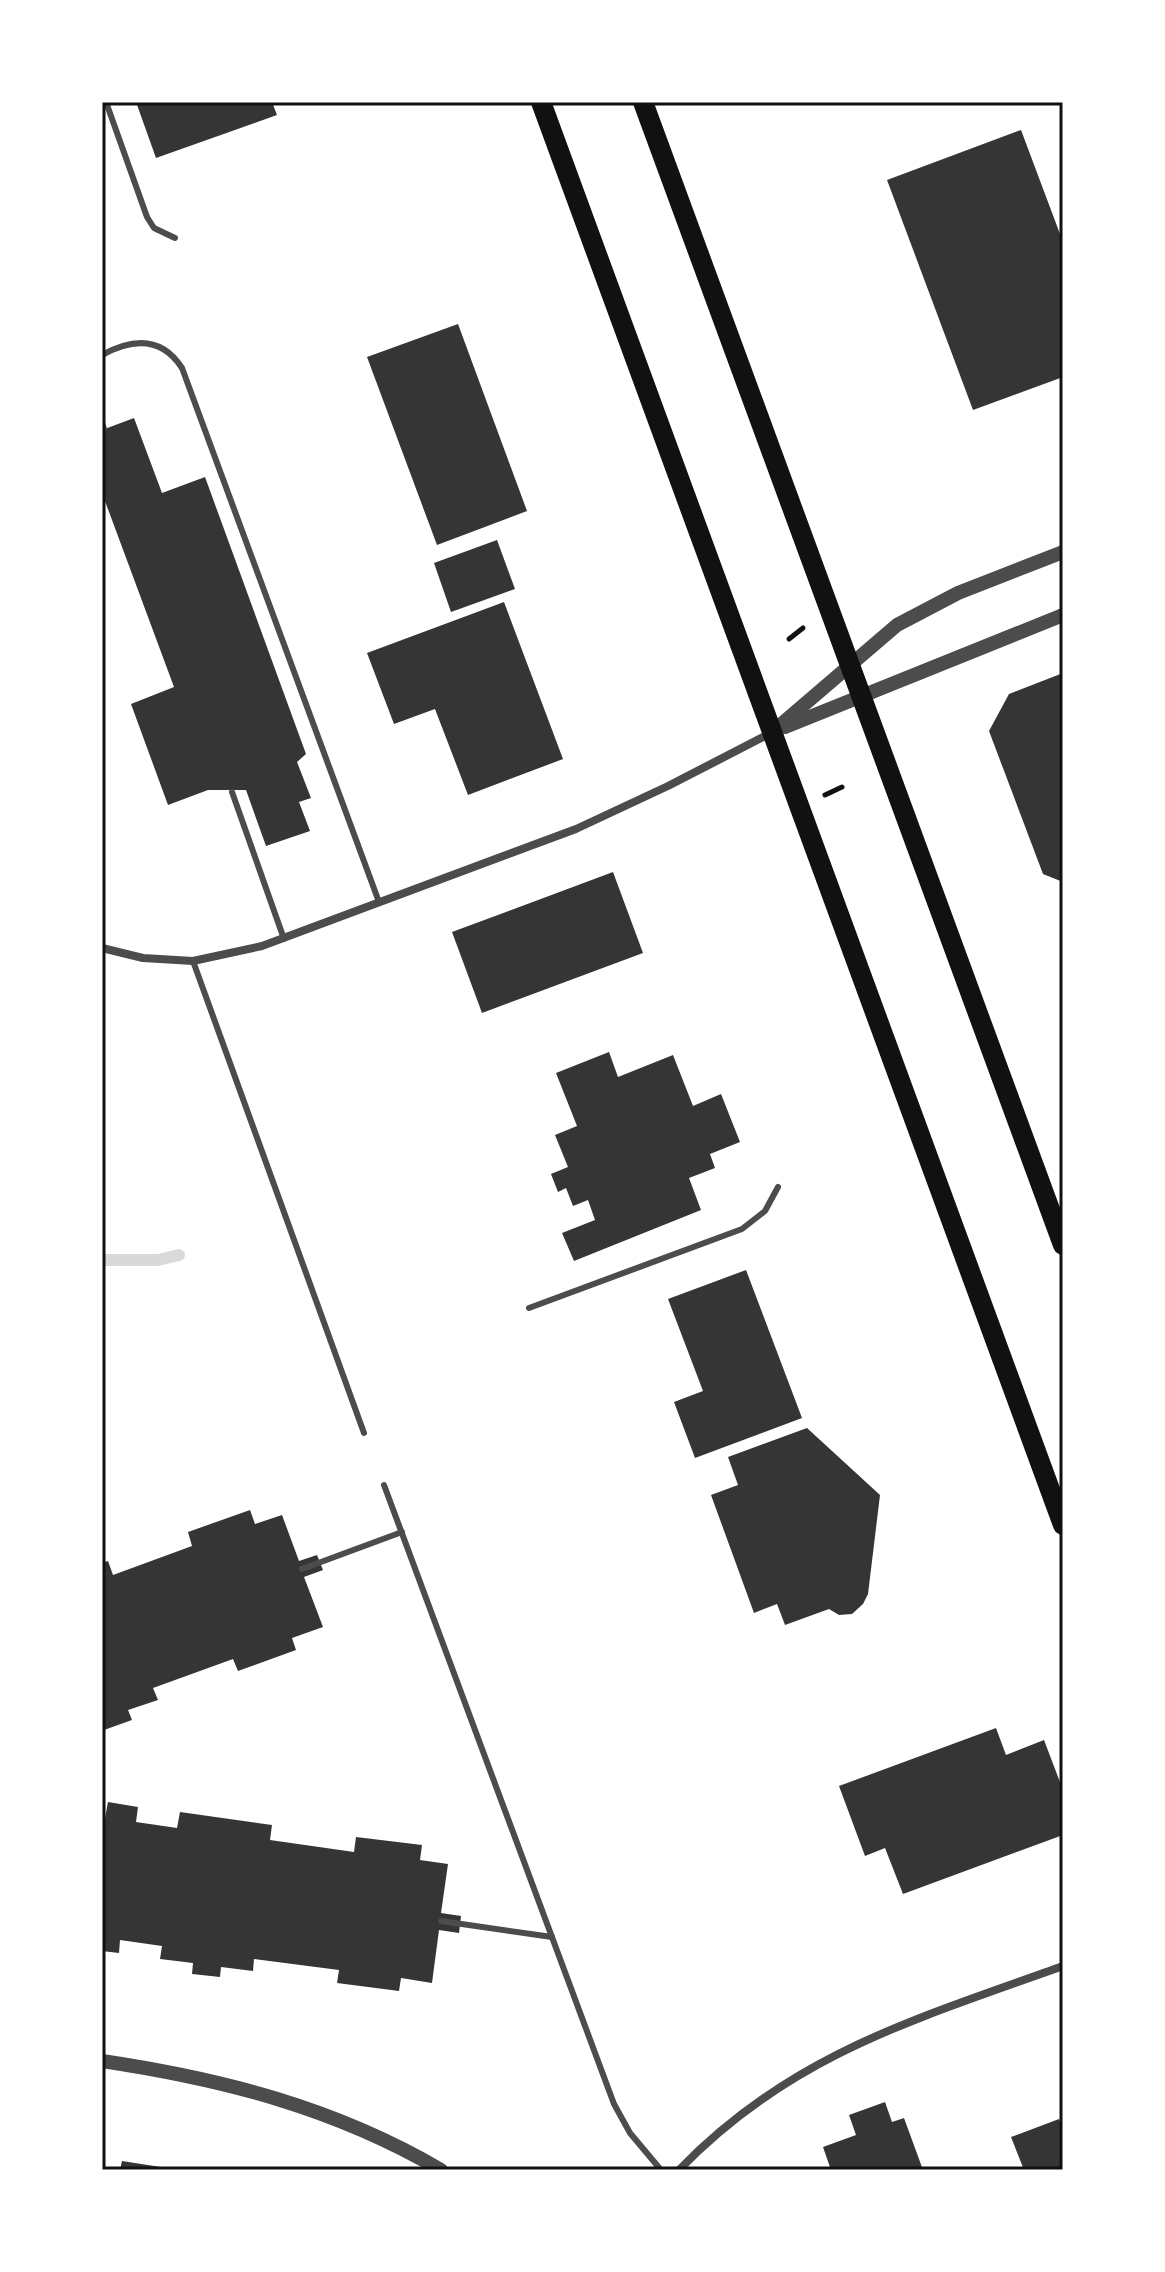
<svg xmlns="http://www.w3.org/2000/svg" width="1165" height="2272" font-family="'DejaVu Sans',sans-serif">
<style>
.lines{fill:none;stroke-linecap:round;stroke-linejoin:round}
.stream{stroke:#d9d9d9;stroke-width:12}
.building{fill:#353535}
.path{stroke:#111;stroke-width:5}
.service{stroke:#4c4c4c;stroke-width:6}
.minor{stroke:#4c4c4c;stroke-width:8}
.tertiary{stroke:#4c4c4c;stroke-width:14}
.primary{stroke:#111;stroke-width:20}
.neatline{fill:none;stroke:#111;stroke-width:3}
</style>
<rect width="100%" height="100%" fill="#fff"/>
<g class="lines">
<polyline class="stream" points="102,1260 158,1260 179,1255"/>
</g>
<g class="building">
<polygon points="136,102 272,102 277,115 156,158"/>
<polygon points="1021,130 1063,242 1063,377 973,410 887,180"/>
<polygon points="458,324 527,511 437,545 367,357"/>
<polygon points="134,418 162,493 205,477 306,754 297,762 311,798 299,802 310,831 266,846 246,790 208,790 168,805 131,704 174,687 102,493 102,430"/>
<polygon points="497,540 515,589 451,612 434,563"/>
<polygon points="504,602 563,759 468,795 435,709 394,724 367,653"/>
<polygon points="1063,673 1063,882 1043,874 989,731 1009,694"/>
<polygon points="613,872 643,953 482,1013 452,932"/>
<polygon points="609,1052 618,1077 673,1055 693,1106 721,1094 740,1142 710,1154 715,1168 689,1178 701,1210 574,1261 562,1233 595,1220 588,1200 573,1206 566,1188 558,1192 551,1174 568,1167 555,1135 577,1126 556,1073"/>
<polygon points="746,1270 802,1418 695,1458 674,1402 703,1391 668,1299"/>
<polygon points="807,1428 880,1495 868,1594 863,1604 852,1614 839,1615 829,1609 785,1625 777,1604 754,1613 711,1495 738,1485 728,1457"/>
<polygon points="250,1510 255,1524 282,1515 299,1561 317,1555 323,1570 304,1577 323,1627 292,1638 296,1650 238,1671 233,1659 153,1688 158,1700 128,1710 132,1720 104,1730 102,1563 108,1561 113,1575 192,1546 188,1532"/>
<polygon points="996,1728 1006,1755 1044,1740 1063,1790 1063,1835 903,1894 885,1848 865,1856 839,1786"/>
<polygon points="108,1802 138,1807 136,1822 177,1828 180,1812 272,1825 270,1840 354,1852 356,1837 422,1845 420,1860 448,1864 441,1913 461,1916 459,1933 439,1930 432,1983 401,1978 399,1991 337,1983 339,1970 254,1959 253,1971 221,1967 220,1977 192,1974 193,1963 160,1959 162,1946 120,1940 119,1953 102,1951 102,1817 105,1818"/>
<polygon points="885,2102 892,2122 904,2118 923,2170 831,2170 823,2147 856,2135 849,2115"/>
<polygon points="1059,2119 1063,2130 1063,2170 1024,2170 1011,2137"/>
<polygon points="122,2161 167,2168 166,2170 120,2170"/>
</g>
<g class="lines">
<g class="path">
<polyline points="789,639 803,628"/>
<polyline points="825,795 842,787"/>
</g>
<g class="service">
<polyline points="106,102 147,217 154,228 175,238"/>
<path d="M102 355C133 338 162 337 182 368L379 902"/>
<polyline points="102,423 104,429"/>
<polyline points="232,792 284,939"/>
<polyline points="193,961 364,1433"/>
<polyline points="529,1308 742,1229 765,1211 778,1187"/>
<polyline points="384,1485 614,2104 630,2133 661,2170"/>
<polyline points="302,1569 402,1532"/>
<polyline points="441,1921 552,1937"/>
</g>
<g class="minor">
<polyline points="102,948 143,958 193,961 262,946 576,829 668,786 771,733"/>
<path d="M679 2170C791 2054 916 2019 1063 1966"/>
</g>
<g class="tertiary">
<polyline points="785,727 1063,615"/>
<polyline points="771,733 897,625 958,593 1063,552"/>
<path d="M102 2061C223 2079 335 2108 441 2170"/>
</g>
<g class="primary">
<polyline points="541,102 1063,1525"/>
<polyline points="643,102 1063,1245"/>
</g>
</g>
<rect width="1165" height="2272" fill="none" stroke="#ffffff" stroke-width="208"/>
<rect x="104" y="104" width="957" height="2064" class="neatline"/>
</svg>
